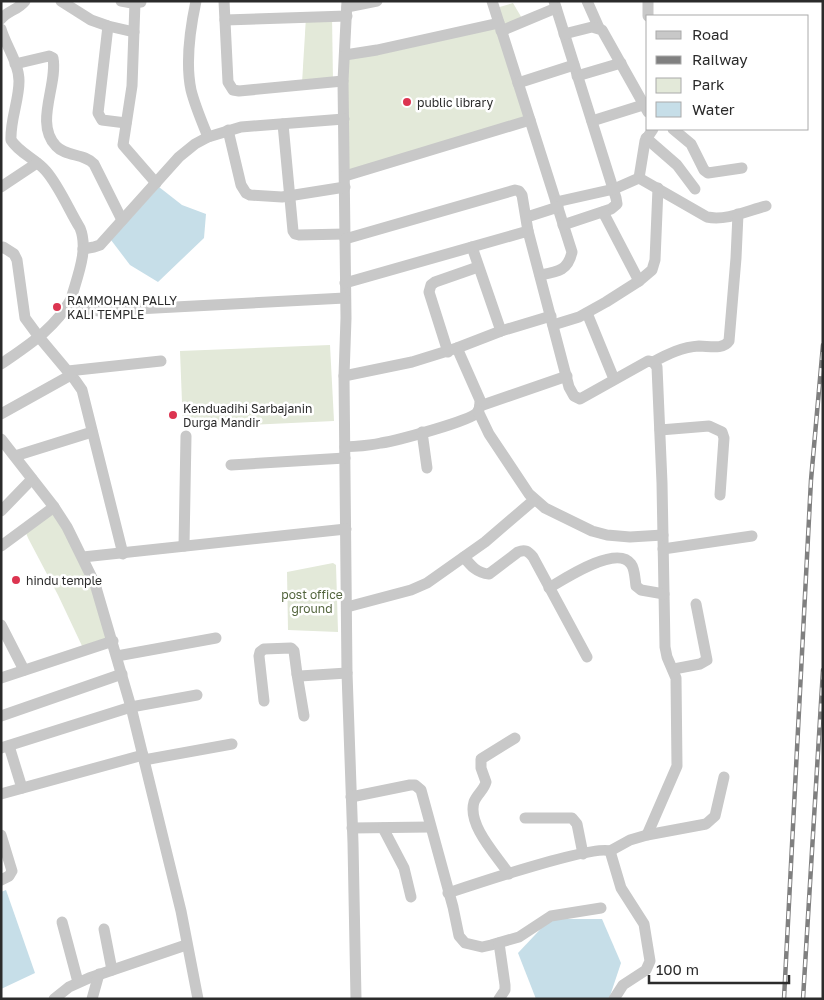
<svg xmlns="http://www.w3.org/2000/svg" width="824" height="1000" font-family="'Golos Text',sans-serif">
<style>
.green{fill:#e3e9d9}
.water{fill:#c6dee8}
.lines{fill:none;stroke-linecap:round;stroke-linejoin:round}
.street{stroke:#c8c8c8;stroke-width:11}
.rail-casing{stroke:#808080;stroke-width:4.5}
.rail{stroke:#fff;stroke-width:2.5;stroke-dasharray:8;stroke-linecap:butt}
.poi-dot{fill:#dc3450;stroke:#fff;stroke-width:2}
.labels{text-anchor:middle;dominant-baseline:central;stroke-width:5;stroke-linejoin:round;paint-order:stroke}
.poi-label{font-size:12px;fill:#2b2b2b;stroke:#fff;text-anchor:start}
.park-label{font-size:12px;fill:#52643c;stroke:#fff}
</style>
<rect width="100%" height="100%" fill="#fff"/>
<g class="green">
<polygon points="513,3 523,20 502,29 496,8"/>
<polygon points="332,15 333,83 302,83 306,17"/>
<polygon points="497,27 525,118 340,175 341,57"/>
<polygon points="330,345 334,421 183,428 180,351"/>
<polygon points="53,511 79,557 98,606 109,640 83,648 58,595 28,538 26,533"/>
<polygon points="333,563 336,565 338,632 288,630 287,572"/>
</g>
<g class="water">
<polygon points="159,187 182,205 206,214 204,238 158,282 130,265 111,240"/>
<polygon points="6,890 35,973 1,989 1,892"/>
<polygon points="550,919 602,919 621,963 609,999 536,999 518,953"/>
</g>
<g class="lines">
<g class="street">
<polyline points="61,1 91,20 108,26 134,32"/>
<polyline points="121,1 132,3 141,2"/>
<path d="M196 1C190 29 185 61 191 90 195 106 202 122 208 137"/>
<polyline points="224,1 228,82 233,90 239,91 343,81"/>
<polyline points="347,1 343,81 346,318 344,376 347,673 353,843 356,999"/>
<path d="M492 1 572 252C568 271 557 272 540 275"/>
<polyline points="554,1 616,198 617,204 611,209 563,225"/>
<polyline points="587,1 599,28"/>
<polyline points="648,1 648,16"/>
<polyline points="135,2 132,86 123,145 156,183"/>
<polyline points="347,7 377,1"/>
<path d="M1 19C7 11 18 10 25 1"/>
<polyline points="225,20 347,16"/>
<polyline points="108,26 98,113 102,120 126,123"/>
<path d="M1 29C6 46 19 63 19 81 19 101 10 120 11 140 19 153 36 159 46 171 59 186 69 210 80 228 89 250 77 277 71 299 56 328 27 346 1 364"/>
<polyline points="501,31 556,8"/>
<polyline points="564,34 592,27 602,30 648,112"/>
<polyline points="345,55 377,50 499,23"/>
<path d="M15 64 49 56 53 58C58 85 34 123 56 146 66 157 84 153 94 164L122 220"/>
<polyline points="577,76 621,63"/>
<polyline points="518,83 574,65"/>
<polyline points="592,121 643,105"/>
<polyline points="283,124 293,231 295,234 299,235 345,234"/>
<polyline points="673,129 691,144 704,170 708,173 742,168"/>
<polyline points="228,130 241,185 246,193 250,195 282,197 345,187"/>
<polyline points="646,138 677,165 695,189"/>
<polyline points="345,176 530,120"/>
<path d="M639 178 707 217C726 221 747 211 766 206"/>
<polyline points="1,187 37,163"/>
<polyline points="556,202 614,189 639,178 645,141 653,129"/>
<polyline points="603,212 639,281"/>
<polyline points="527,217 558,207"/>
<polyline points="345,239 515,190 519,191 522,195 528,231"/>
<polyline points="472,247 501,331"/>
<polyline points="1,248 3,247 14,254 17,260 25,318 39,337 75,380 82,390 123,554"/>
<polyline points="83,249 94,247 100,245 179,157 195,144 208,137 241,127 344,119"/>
<polyline points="345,283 528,231 569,387 574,396 580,399 648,361 653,362 657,367 662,483 665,647 667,657 676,678 677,766 647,835"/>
<polyline points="67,306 99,311 345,298"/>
<polyline points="587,313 614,379"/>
<polyline points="553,325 579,317 606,302 639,281 652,270 655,260 658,188"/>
<polyline points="457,348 501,331 551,316"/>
<polyline points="448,352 429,292 431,285 435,282 478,267"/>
<path d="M653 362C668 354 682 347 699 346 709 346 723 350 729 341L736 258 738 214"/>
<polyline points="68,371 161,361"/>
<path d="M344 376 412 362 457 348 480 400C480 404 480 408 478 412 471 421 395 441 381 443 369 446 357 446 345 447"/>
<polyline points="480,406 567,376"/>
<polyline points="478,411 489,434 529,494 545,508 592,531 607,535 630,537 663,535"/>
<polyline points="1,414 71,375"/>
<polyline points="660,430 709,426 722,432 724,438 720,495"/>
<polyline points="422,432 427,468"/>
<polyline points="1,439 54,507 67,527 95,584 131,707 181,911 198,999"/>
<polyline points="15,456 92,432"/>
<polyline points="231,465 345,458"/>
<polyline points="1,511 32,479"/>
<polyline points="1,546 54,507"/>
<polyline points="184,546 186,436"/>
<polyline points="663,549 752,536"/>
<polyline points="83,557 346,529"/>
<path d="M464 557C471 566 477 573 489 574L518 552C525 549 528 551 533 557L587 657"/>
<path d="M549 588C564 579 617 544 631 564 635 569 635 580 636 586L641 590 664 594"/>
<polyline points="347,607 411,590 427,583 485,542 534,500"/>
<polyline points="1,625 24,670"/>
<polyline points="117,656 216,638"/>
<polyline points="674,669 700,664 707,660 696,604"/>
<polyline points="297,674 304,716"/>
<polyline points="1,678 113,641"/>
<polyline points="264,701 259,656 260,652 264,649 291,648 294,651 297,674 300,676 347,673"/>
<polyline points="1,716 122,674"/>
<polyline points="9,746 22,788"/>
<polyline points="1,748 131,707 197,695"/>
<polyline points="144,760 232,744"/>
<polyline points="1,794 143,755"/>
<polyline points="351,797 410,785 415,785 421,790 453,907 459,936 465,943 482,947 491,945 519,937 551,916 601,908"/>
<polyline points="525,818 572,818 577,824 583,854"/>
<polyline points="352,828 430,827"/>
<polyline points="383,828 404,868 411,897"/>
<polyline points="1,835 12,871 9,876 1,880"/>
<polyline points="610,851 630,840 647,835 706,824 715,816 724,777"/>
<path d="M509 874C497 856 467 825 474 802 477 794 484 790 486 782L481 768V759L515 738"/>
<path d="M448 893C472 885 594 844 610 851L621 888 644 924 650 961 646 970 623 985 614 999"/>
<polyline points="62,922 78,982"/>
<polyline points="104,929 112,970"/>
<polyline points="54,999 69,987 89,978 186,945"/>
<polyline points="92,999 99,974"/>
<polyline points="499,999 505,990 505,985 499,943"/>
</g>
<g class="rail-casing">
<g id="rail">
<polyline points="784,999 811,480 823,345"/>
<polyline points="803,999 823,670"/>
</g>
</g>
<use href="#rail" class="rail"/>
</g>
<g class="poi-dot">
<circle cx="407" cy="102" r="5"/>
<circle cx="57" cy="307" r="5"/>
<circle cx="173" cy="415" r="5"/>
<circle cx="16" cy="580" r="5"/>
</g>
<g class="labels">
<g class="poi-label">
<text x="417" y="102">public library</text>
<text x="67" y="300">RAMMOHAN PALLY<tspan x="67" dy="14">KALI TEMPLE</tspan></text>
<text x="183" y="408">Kenduadihi Sarbajanin<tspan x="183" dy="14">Durga Mandir</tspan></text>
<text x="26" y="580">hindu temple</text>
</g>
<g class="park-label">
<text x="312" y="594">post office<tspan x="312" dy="14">ground</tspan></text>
</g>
</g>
<rect width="824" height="1000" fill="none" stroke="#2b2b2b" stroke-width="5"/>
<rect x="646" y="15" width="162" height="115" fill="#ffffff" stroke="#aaaaaa"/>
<rect x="656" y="31" width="25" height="8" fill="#c8c8c8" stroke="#aaaaaa"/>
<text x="692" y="40" font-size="15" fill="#2b2b2b">Road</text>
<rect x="656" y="56" width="25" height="8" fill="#808080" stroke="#aaaaaa"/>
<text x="692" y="65" font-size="15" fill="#2b2b2b">Railway</text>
<rect x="656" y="78" width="25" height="15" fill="#e3e9d9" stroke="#aaaaaa"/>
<text x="692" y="90" font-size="15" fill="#2b2b2b">Park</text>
<rect x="656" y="102" width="25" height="15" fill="#c6dee8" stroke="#aaaaaa"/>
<text x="692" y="115" font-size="15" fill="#2b2b2b">Water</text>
<path d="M649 975v8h140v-8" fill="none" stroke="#2b2b2b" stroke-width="2.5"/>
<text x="656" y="975" font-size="15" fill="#2b2b2b" stroke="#ffffff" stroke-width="4" paint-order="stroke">100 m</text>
</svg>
